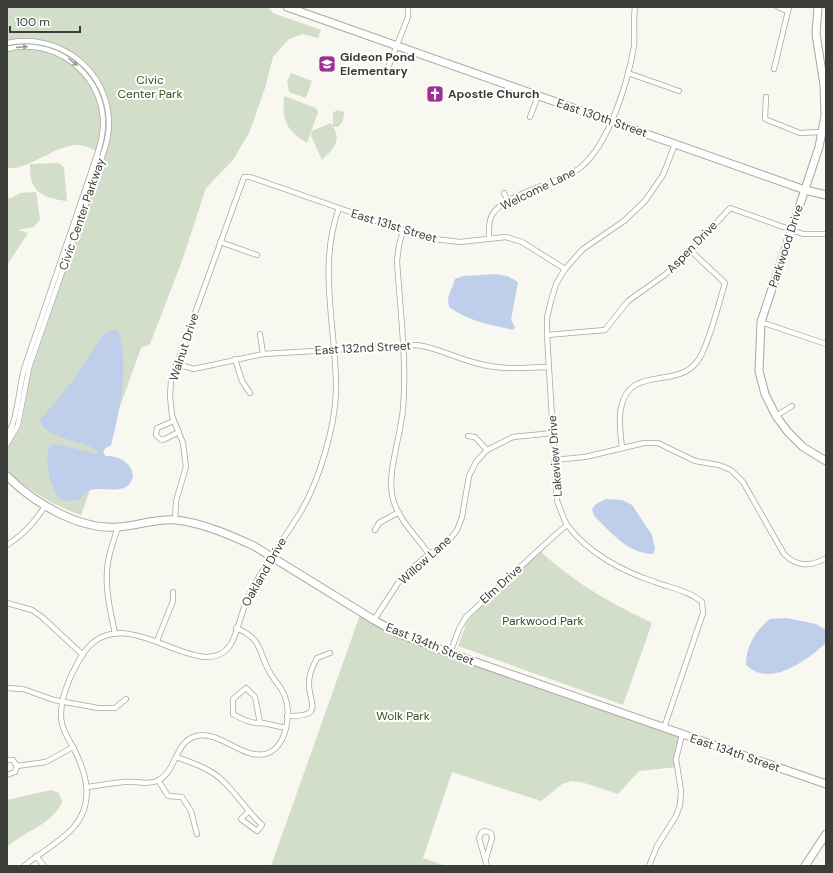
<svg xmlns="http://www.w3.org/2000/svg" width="833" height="873" font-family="'DM Sans',sans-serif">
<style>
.green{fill:#d2dec9}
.water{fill:#bfceea}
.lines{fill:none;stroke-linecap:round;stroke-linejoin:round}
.street-casing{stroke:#a8a7a0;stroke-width:6}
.secondary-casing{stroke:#a8a7a0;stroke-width:9}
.street{stroke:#fff;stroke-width:4.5}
.secondary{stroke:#fff;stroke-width:7}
.oneway{fill:#9e9e9c}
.labels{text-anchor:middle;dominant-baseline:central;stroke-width:4;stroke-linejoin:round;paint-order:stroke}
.poi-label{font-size:12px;font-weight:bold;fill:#3c3c39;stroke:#fff;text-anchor:start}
.park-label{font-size:12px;fill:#354b21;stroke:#fff}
.street-label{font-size:12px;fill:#3c3c39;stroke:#fff}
</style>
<rect width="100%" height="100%" fill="#f8f7f0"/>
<g class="green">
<path d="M7 7H268L273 13 321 30 318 38 303 34 289 39 273 57 265 88 250 131 233 160 206 188 182 261 150 344 141 348 81 515C52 505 29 491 7 470V448L21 427 31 372 106 154C98 152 87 146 79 145 56 144 30 170 7 168Z"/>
<polygon points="291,73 312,81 306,98 289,92 287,82"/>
<path d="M284 96 316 108 318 112 307 143C286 130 282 121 284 96Z"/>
<path d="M337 110 344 112 343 121 338 127H333C342 140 333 150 322 160L311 136 312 131 331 123 333 126V113Z"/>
<path d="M59 163 64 167 67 201C42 198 29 192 30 164Z"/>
<polygon points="36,192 40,219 34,227 18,230 28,233 7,265 7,197 11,198 20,193"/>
<path d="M540 551C576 584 609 602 652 623L623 705 458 646 467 622 476 611Z"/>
<polygon points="361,612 397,633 682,735 676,759 677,767 639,771 618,794 581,782 572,781 562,784 541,801 452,772 423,858 446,866 271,866"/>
<path d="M51 790 59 793 62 802C52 825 24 831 7 847V800Z"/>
</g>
<g class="water">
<path d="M496 274 507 276 518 282 511 320 515 327 513 330C491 325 468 321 449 307L448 298 455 279 463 276Z"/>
<path d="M111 329 117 330C131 359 119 415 111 445L104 449 103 453 106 456C119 456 133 463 133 477 127 497 105 486 91 490 85 491 83 496 79 500L63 501C49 490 44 460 50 445L57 444 96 454 98 452C85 439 46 441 40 420L72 382 102 336Z"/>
<path d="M606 499 622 500 632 505 652 535 655 549 653 554C628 554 611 532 594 516L592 509 596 504Z"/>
<path d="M787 618 816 624 826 630V643C806 661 770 688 746 665 746 646 755 631 770 619Z"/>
</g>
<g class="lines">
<g class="street-casing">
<g id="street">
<polyline points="778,7 787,11"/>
<path d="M7 43C59 32 109 70 109 124 109 136 106 146 102 157L29 368 18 425 7 444"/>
<path d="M7 49C53 37 100 71 103 119 104 132 101 143 97 155L25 366C18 388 19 417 7 436"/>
<polyline points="774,69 789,7"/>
<polyline points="386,73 408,17 408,7"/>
<polyline points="628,73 679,91"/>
<polyline points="766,97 765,119 800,133 822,132"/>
<polyline points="530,117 538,96"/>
<polyline points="504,193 508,201"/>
<path d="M403 231 399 245 397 261C400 309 407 361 403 409 401 435 386 475 393 499 398 519 417 537 429 554"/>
<path d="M489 239C489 231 488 222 492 215 504 193 559 185 581 167 609 144 628 82 634 46 635 34 633 20 635 7"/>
<polyline points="220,242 257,255"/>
<polyline points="761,322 826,344"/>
<polyline points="260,334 263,354"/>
<polyline points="547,335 605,330 628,301 666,274 691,251 730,208 803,234 826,234"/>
<polyline points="235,359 242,381 250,393"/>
<path d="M176 364 194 369 263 354 417 345C438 348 456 358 476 363 500 370 524 368 549 367"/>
<polyline points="776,416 792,406"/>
<polyline points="174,421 157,428 156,435 160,439 163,440 179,432"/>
<polyline points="468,436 475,437 487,450"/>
<path d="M622 448C621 436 618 420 621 408 629 365 675 389 696 363 708 349 719 302 725 283L691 251"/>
<path d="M554 460 585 457 644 443H658L695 461 719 465 731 470 743 482 784 554C797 567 810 567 826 558"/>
<polyline points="175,520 176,501 186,467 183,443 172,416 170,396 171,380 244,177 250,177 425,238 460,242 506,237 522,242 565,269"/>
<polyline points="375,530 379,523 399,512"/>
<path d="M7 545C24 534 34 523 45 506"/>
<polyline points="7,603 32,610 42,617 83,655"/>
<polyline points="374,620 402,577 429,554 447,543 457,530 462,517 469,476 476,462 487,450 513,437 553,433"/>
<path d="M115 634C110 609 103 583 109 557 111 547 115 537 118 527"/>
<polyline points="157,641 173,601 173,592"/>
<polyline points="450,653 459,629 466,617 555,535 567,525"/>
<polyline points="7,688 23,689 54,700 98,708 115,708 126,699"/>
<path d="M287 716C331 717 303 699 310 675 311 669 315 663 317 658L330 653"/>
<path d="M260 723 255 697 246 688 233 699V714C244 720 251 724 263 723L286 728"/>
<path d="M664 728 703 613 702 602C689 591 671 588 655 582 624 572 588 553 568 526 563 520 561 509 557 501L547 335V318L551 301 556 284 565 269 583 249 624 221 645 201 663 175 675 144"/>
<path d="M176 757C193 763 212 769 225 783 238 796 248 812 262 825L257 831 241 819 248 812"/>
<polyline points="7,760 13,760 17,766 15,772 7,775"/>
<polyline points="17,766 46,762 73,747"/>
<polyline points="158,780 168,796 182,797 191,811 197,834"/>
<path d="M88 787C100 785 112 783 124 782 135 781 147 785 157 781 177 772 174 742 196 736 220 730 241 759 265 754 286 749 292 714 285 697 283 690 278 684 274 679 257 656 266 640 236 628"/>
<polyline points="36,856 44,866"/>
<polyline points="486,859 492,838 491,833 485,831 482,832 479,838 487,866"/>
<path d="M24 866C40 853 59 843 73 828 95 803 87 774 73 747 67 737 61 727 61 715 61 695 71 674 81 657 121 590 201 691 231 644 239 630 242 607 251 591 265 564 284 539 300 513 319 481 335 428 336 391 337 331 317 267 339 208"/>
<polyline points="649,866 657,846 676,816 680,805 681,791 676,759 682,735"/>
</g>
</g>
<g class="secondary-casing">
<g id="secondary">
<polyline points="287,7 805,190 826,195"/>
<polyline points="818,7 816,34 824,85 825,116 819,147 761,322 759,371 765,394 776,416 788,432 803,447 826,461"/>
<path d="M7 476C34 503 79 530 118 527 137 526 157 518 176 520 203 523 230 535 254 546L374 620 397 633 450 653 826 784"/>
<polyline points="805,866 826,834"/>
</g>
</g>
<use href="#street" class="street"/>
<use href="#secondary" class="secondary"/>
</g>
<defs><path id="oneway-solid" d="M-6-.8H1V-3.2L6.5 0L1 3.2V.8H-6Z"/></defs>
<g class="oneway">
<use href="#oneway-solid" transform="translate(22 47) rotate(-4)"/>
<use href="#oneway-solid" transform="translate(73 62) rotate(38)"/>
</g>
<defs>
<g id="school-square" transform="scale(0.9)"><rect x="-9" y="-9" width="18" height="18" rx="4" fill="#9a3193" stroke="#fff"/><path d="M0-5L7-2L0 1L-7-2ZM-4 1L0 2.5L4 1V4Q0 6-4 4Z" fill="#fff"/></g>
<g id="church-square" transform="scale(0.9)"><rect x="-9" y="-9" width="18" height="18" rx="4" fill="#9a3193" stroke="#fff"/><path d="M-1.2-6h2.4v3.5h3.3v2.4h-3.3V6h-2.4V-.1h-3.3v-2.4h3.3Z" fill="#fff"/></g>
</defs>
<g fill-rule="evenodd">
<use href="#school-square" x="327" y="64"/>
<use href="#church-square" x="435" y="94"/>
</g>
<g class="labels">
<g class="poi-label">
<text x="340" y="57">Gideon Pond<tspan x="340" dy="14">Elementary</tspan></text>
<text x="448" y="94">Apostle Church</text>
</g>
<g class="park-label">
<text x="150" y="80">Civic<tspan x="150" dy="14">Center Park</tspan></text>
<text x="543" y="621">Parkwood Park</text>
<text x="403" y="716">Wolk Park</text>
</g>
<g class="street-label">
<text transform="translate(602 118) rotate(19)">East 130th Street</text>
<text transform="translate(538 189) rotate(-26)">Welcome Lane</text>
<text transform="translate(82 214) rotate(-71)">Civic Center Parkway</text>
<text transform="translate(394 226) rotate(17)">East 131st Street</text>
<text transform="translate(786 246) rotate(-72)">Parkwood Drive</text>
<text transform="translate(692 247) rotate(-46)">Aspen Drive</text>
<text transform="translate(184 347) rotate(-72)">Walnut Drive</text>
<text transform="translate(363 348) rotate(-3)">East 132nd Street</text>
<text transform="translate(555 456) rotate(-94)">Lakeview Drive</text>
<text transform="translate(425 560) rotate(-42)">Willow Lane</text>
<text transform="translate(264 572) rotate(-60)">Oakland Drive</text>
<text transform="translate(501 584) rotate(-42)">Elm Drive</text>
<text transform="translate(430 644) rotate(22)">East 134th Street</text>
<text transform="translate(735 753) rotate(19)">East 134th Street</text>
</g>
</g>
<rect width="833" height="873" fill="none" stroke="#3c3c39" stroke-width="16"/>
<path d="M10 26v6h70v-6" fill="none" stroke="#3c3c39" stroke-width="2"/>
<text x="16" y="26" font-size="12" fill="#3c3c39" stroke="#ffffff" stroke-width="3" paint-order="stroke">100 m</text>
</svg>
